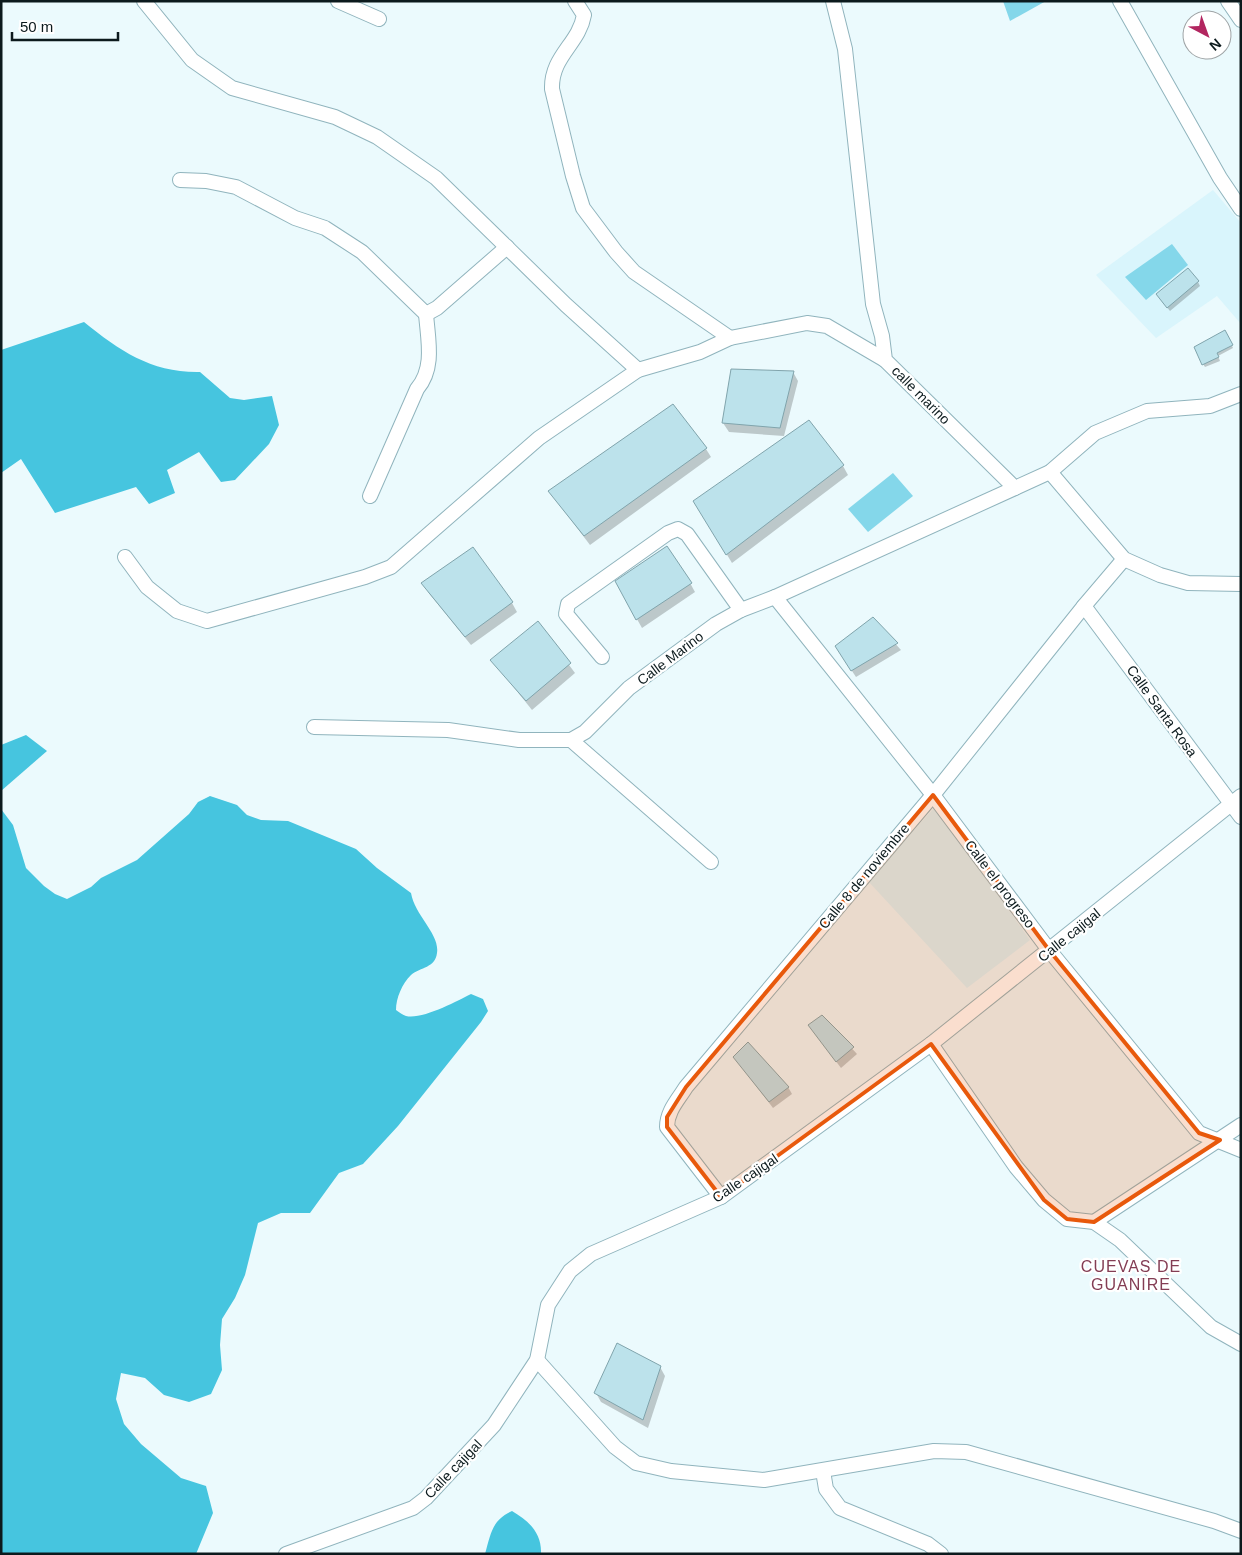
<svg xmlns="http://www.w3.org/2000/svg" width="1242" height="1555" font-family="Helvetica,sans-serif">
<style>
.built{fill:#d9f5fc}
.green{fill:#84d7ea}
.forest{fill:#46c5df}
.shadow{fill:#0003}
.building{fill:#bce2eb;stroke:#80a4ac}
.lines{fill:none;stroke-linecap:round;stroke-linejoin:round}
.minor-casing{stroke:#90b4bd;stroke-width:16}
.minor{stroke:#fff;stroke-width:14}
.marked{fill:#e8590c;fill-opacity:0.2;stroke:#e8590c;stroke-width:4;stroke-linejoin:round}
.labels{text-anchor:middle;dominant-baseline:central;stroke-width:4.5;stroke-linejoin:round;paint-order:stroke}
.street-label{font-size:14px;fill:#0c1a1d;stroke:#fff}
.quarter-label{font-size:16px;letter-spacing:1px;fill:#833d54;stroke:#fff}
</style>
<rect width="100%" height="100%" fill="#ebfafd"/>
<g class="built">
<polygon points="1213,190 1241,223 1241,324 1217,296 1156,338 1096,275"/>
<polygon points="935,807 1030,940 967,988 868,881"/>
</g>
<g class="green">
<polygon points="1003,1 1046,1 1010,21"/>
<polygon points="1172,244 1188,265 1146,300 1125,277"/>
<polygon points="893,473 913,496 868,532 848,509"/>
</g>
<g class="forest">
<path d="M84 322C120 351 152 373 200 372L230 398 244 400 272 396 279 425 269 444 235 480 221 482 199 452 167 470 175 493 149 504 136 487 55 513 21 459 1 473V350Z"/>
<polygon points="26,735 47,751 1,791 1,745"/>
<path d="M210 796 237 805 247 815 261 820 288 821 356 849 377 868 411 893C415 916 440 934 437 953 435 968 421 967 411 975 402 984 396 998 396 1010 399 1012 403 1015 406 1016 422 1020 457 1001 471 994L483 999 488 1011 481 1022 398 1126 363 1164 339 1173 310 1213H281L258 1223 245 1275 235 1298 222 1319 220 1345 222 1370 211 1394 189 1402 164 1395 145 1378 121 1373 116 1399 124 1424 141 1444 181 1478 206 1486 213 1513 196 1554H1V809L13 825 26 868 44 886 55 894 67 899 91 887 101 878 137 860 189 814 198 802Z"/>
<path d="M512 1511C529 1521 542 1533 541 1554H485C491 1533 492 1520 512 1511Z"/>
</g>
<g class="shadow">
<polygon points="1198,282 1200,286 1170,311 1157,295"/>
<polygon points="1225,332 1233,348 1218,356 1220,361 1205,367 1203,364"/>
<polygon points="793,372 798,381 784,436 729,432 723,423"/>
<polygon points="706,449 711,457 590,545 550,492"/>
<polygon points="843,466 848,475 732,563 700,510"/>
<polygon points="616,582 690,583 695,592 642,628"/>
<polygon points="428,592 512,603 517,612 471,645"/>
<polygon points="873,619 901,650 856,677 840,653"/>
<polygon points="538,623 575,673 532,710 492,660"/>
<polygon points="822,1016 857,1054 841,1068 814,1032"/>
<polygon points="734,1057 788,1087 792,1094 773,1108"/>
<polygon points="660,1367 665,1376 648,1428 601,1402 596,1393"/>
</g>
<g class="building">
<polygon points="1188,268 1199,281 1167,308 1156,294"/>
<polygon points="1225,330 1233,345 1217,353 1219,357 1202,365 1194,347"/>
<polygon points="731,369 794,371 780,428 722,423"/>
<polygon points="673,404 707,448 584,536 548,491"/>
<polygon points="809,420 844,465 726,555 693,501"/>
<polygon points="667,546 692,583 636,620 615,581"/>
<polygon points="473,547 513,602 465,637 421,583"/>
<polygon points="873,617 898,643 851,671 835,646"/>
<polygon points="538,621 571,663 526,701 490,660"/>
<polygon points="822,1015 854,1047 836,1062 808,1025"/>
<polygon points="748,1042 789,1087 769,1102 733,1057"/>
<polygon points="617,1343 661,1366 643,1420 594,1393"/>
</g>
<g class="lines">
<g class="minor-casing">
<g id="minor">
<polyline points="144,1 192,60 232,88 335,117 377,137 436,178 566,305 638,370"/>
<polyline points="338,1 379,19"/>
<path d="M575 1 584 15C579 44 551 56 552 89L573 176 583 208 616 252 634 272 730 338"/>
<polyline points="833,1 845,49 873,304 882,336 885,360 1015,488 1050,472 1095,433 1147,411 1210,406 1241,394"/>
<polyline points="1120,1 1220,178 1241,209"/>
<polyline points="1228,1 1241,20"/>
<polyline points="180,180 206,181 236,187 295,218 325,228 362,252 426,314 437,308 507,247"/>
<polyline points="1050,472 1124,559 1160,575 1188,583 1241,584"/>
<path d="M370 496 417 389C435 368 428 340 426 314"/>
<polyline points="125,557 147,587 177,611 207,621 365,577 391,567 539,438 638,370 700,352 730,338 807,323 827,326 885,360"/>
<polyline points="775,597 933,795 1049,950 1199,1133 1241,1150"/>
<polyline points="1084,606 1241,817"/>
<polyline points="602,657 566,614 568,604 668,533 678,529 687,534 741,610"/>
<polyline points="314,727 448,730 519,740 571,740 585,732 629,688 716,624 741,610 775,597 1015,488"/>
<polyline points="571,740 711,862"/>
<polyline points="931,1044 1016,1167 1044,1200 1067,1219 1094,1222 1120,1240 1211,1327 1241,1344"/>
<path d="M721 1197 667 1127C667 1111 678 1100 686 1087L933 795 1084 606 1124 559"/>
<polyline points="1094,1222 1241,1125"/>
<polyline points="537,1360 615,1447 636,1463 671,1471 764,1480 934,1451 966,1452 1214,1521 1241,1531"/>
<polyline points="823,1471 826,1489 840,1508 928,1544 941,1554"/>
<polyline points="286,1554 413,1508 426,1498 494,1425 537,1360 548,1305 570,1271 591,1254 721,1197 931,1044 1241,796"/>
</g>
</g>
<use href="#minor" class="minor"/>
</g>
<path class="marked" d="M933 795 1049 950 1199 1133 1220 1140 1094 1222 1067 1219 1044 1200 931 1044 721 1197 667 1127V1117L686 1087Z"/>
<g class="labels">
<g class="street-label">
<text transform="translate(921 395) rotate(45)">calle marino</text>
<text transform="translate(670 658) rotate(-37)">Calle Marino</text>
<text transform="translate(1162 711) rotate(54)">Calle Santa Rosa</text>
<text transform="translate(864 876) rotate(-50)">Calle 8 de noviembre</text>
<text transform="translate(1000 884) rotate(53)">Calle el progreso</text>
<text transform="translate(1069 935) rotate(-39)">Calle cajigal</text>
<text transform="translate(745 1178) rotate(-34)">Calle cajigal</text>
<text transform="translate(453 1469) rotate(-46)">Calle cajigal</text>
</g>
<g class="quarter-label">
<text x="1131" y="1266">CUEVAS DE<tspan x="1131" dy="18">GUANIRE</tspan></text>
</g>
</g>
<rect width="1242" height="1555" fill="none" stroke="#0c1a1d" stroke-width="5"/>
<g transform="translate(1207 35) rotate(139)"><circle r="24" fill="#ffffff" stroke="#9ea3a5"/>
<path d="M0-4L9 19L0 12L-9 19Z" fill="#b22660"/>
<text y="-8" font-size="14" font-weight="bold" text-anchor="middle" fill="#0c1a1d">N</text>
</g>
<path d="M12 32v8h106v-8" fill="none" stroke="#0c1a1d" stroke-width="2.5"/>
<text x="20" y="32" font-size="15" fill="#0c1a1d" stroke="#ffffff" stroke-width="4" paint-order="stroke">50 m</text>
</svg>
